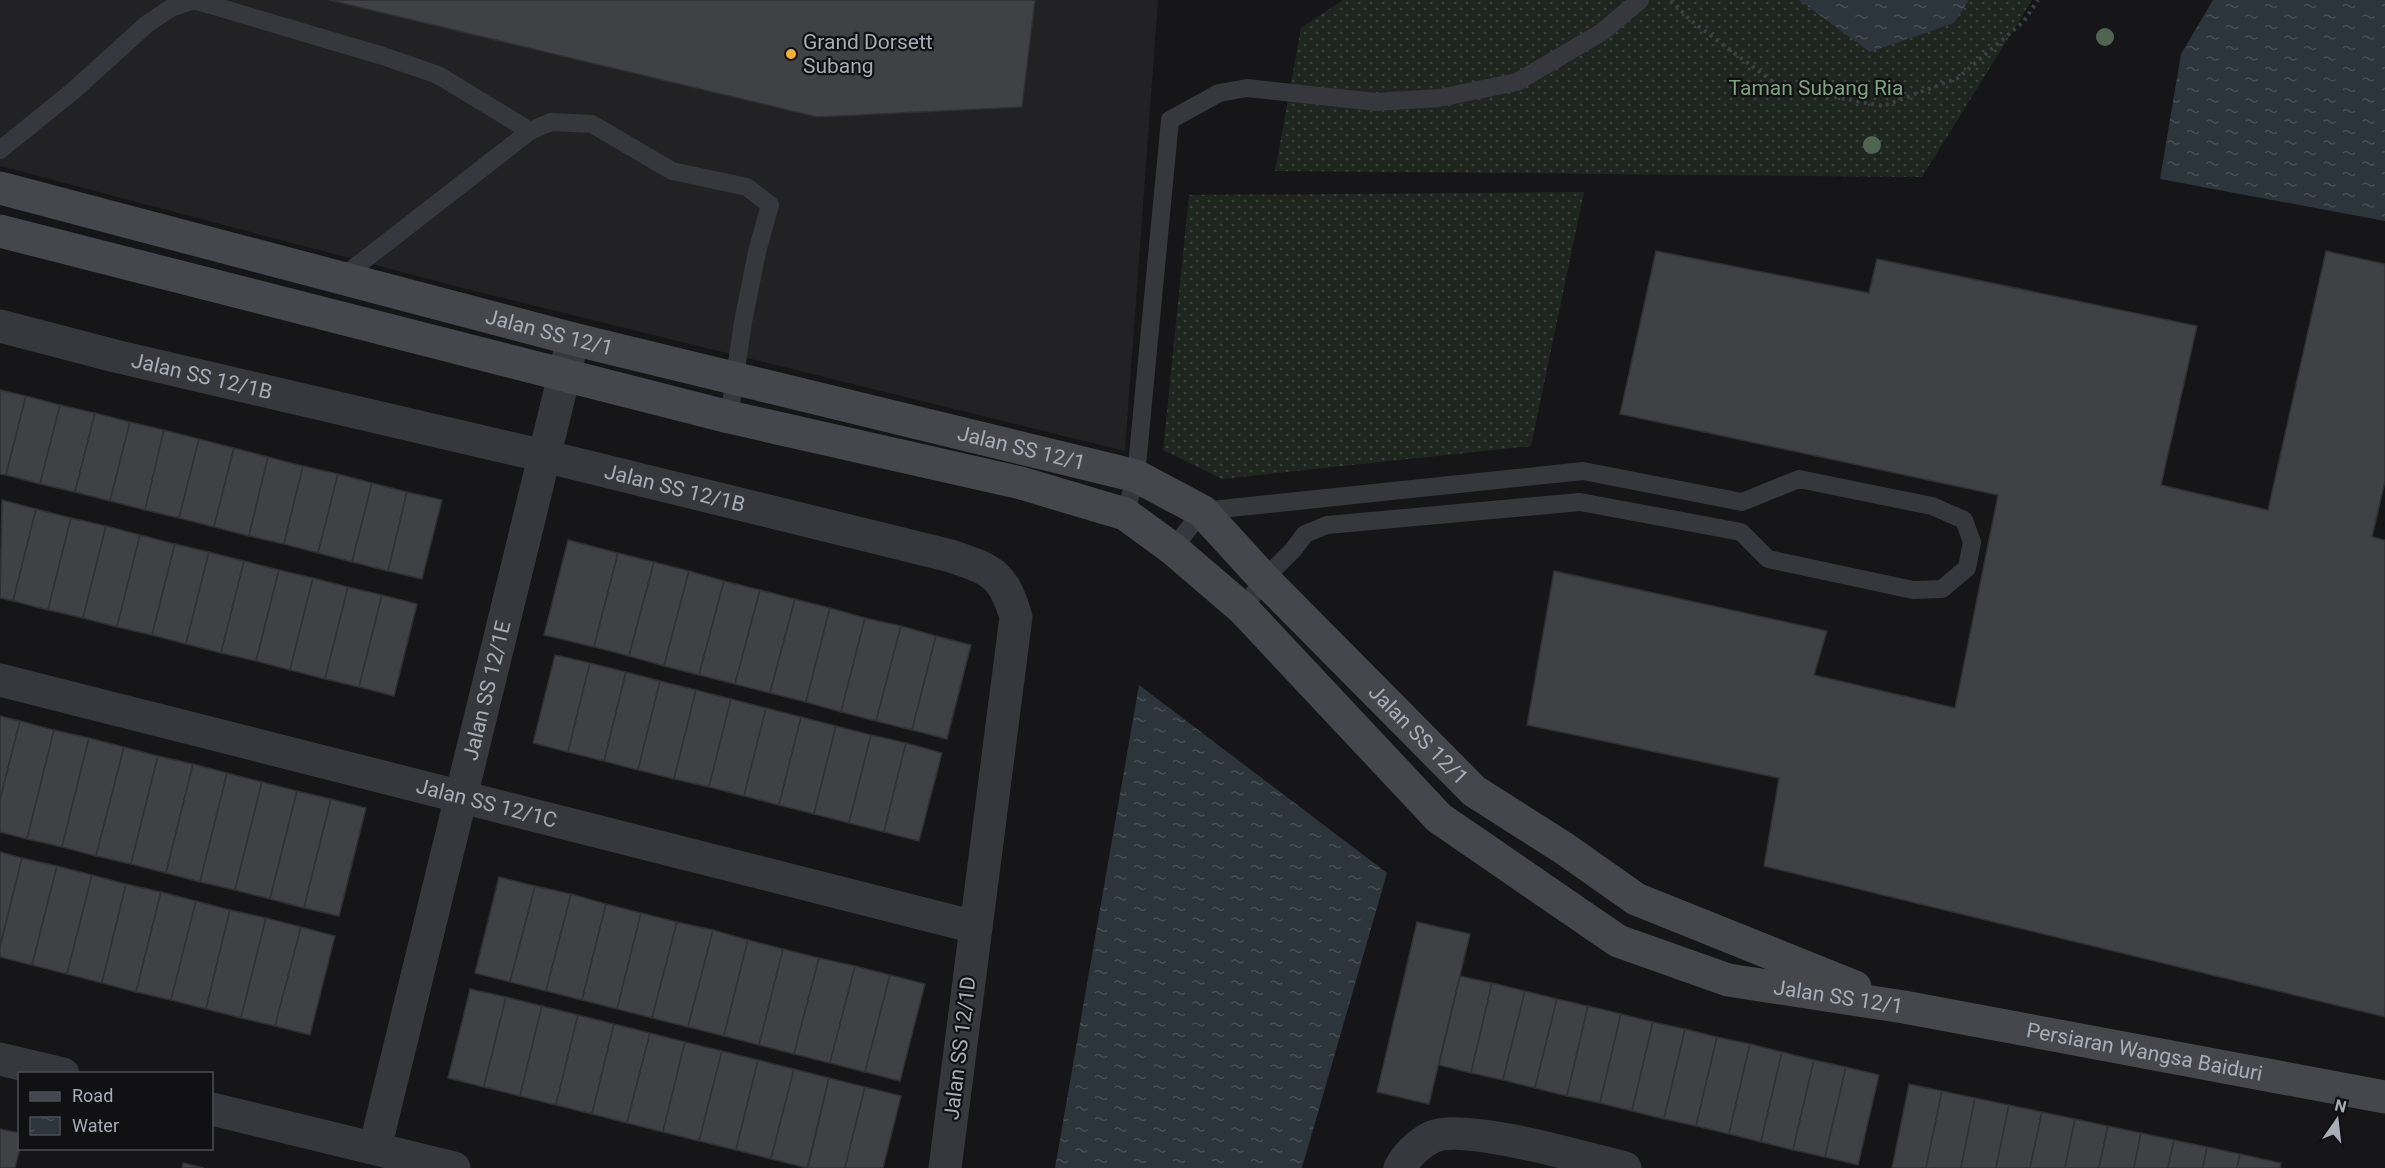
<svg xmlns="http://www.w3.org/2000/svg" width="2385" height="1168" font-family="Roboto,sans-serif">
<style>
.built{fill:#222225}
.grass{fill:url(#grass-dots)}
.water{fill:url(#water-ripples)}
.building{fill:#404145;stroke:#303034;stroke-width:1.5}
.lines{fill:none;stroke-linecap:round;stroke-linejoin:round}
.path{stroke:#3d3f44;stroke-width:4;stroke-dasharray:3 4.5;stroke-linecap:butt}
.lane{stroke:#37383d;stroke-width:18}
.street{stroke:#37383d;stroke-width:33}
.secondary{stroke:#45474d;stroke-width:33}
.tree{fill:#506452}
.poi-dot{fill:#f2b134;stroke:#111113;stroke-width:2}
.labels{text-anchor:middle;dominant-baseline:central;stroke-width:4.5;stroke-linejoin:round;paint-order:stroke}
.poi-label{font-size:21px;fill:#a8adb8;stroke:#111113;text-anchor:start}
.park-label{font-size:21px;fill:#7fa381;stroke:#111113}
.street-label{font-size:21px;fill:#a8adb8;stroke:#111113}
</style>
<defs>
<pattern id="grass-dots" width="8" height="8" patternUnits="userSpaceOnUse" patternTransform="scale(1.5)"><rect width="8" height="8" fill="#1e261f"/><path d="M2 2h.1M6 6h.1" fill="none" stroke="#3c433d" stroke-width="1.8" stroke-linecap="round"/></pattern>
<pattern id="water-ripples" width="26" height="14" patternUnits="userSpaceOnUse" patternTransform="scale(1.5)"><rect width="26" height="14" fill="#2c353c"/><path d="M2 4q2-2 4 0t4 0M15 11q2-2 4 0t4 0" fill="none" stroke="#485056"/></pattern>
</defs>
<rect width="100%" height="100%" fill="#161618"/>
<polygon class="built" points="0,0 1158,0 1125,451 474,291 0,166"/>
<g class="grass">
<polygon points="1343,0 2032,0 1922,177 1275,171 1301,28"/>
<polygon points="1584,192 1531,446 1222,479 1163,450 1189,195"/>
</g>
<g class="water">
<polygon points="1799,0 1969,0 1954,23 1870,52"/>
<polygon points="2213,0 2385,0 2385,221 2160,179 2181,54"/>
<polygon points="1139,685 1387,873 1302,1168 1055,1168"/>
</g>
<g class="building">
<polygon points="329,0 1035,0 1022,107 817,117"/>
<polygon points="1656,251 1869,293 1877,259 2197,326 2161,485 2268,510 2326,251 2385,264 2385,481 2372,537 2385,540 2385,1017 1764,866 1779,778 1527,725 1554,571 1827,631 1814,675 1955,708 1998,495 1620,414"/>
<polygon points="0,390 26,396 6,475 0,474"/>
<polygon points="26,396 60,405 40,484 6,475"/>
<polygon points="60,405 95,413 75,492 40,484"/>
<polygon points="95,413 130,422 110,501 75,492"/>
<polygon points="130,422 164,430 145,510 110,501"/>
<polygon points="164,430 199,439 179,518 145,510"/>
<polygon points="199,439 234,448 214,527 179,518"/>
<polygon points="234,448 268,457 249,536 214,527"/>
<polygon points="268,457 303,466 284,544 249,536"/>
<polygon points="303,466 338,474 318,553 284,544"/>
<polygon points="338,474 372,483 352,562 318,553"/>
<polygon points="372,483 407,492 388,571 352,562"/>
<polygon points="407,492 442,500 422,579 388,571"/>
<polygon points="2,500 36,509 13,601 0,598"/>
<polygon points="36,509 71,518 48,610 13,601"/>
<polygon points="71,518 106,526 83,618 48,610"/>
<polygon points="106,526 140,535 117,627 83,618"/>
<polygon points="140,535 175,544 152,635 117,627"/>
<polygon points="568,540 618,553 594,647 544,635"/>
<polygon points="175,544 209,552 186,644 152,635"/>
<polygon points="209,552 244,561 221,653 186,644"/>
<polygon points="618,553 654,562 629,656 594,647"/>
<polygon points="244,561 279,570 256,661 221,653"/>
<polygon points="654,562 689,571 664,666 629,656"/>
<polygon points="279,570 313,578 290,670 256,661"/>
<polygon points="689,571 724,581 699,675 664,666"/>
<polygon points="313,578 348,587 325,679 290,670"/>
<polygon points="724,581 760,590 735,684 699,675"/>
<polygon points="348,587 382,595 359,687 325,679"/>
<polygon points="760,590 795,599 770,693 735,684"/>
<polygon points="382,595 417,604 394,696 359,687"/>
<polygon points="795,599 830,608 806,702 770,693"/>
<polygon points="830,608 865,618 841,712 806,702"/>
<polygon points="865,618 901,626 876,721 841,712"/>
<polygon points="901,626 936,636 912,730 876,721"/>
<polygon points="936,636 971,645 947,739 912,730"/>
<polygon points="555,655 590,663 568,752 533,743"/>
<polygon points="590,663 626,672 604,761 568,752"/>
<polygon points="626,672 660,681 638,770 604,761"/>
<polygon points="660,681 696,690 674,779 638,770"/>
<polygon points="696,690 731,699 709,787 674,779"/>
<polygon points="731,699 766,708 744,796 709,787"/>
<polygon points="766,708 801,717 779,805 744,796"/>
<polygon points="0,716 20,721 0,800"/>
<polygon points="801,717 836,726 814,814 779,805"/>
<polygon points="20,721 54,730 27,839 0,832 0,800"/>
<polygon points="836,726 871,735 849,823 814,814"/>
<polygon points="54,730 89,738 62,847 27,839"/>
<polygon points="871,735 906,743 884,832 849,823"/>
<polygon points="89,738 124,747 96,856 62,847"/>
<polygon points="906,743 942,753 919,841 884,832"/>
<polygon points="124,747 158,756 131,864 96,856"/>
<polygon points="158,756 193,764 166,873 131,864"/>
<polygon points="193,764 227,773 200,882 166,873"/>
<polygon points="227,773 262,782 235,890 200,882"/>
<polygon points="262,782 297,791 270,899 235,890"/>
<polygon points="297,791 331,799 304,908 270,899"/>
<polygon points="331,799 366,808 339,916 304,908"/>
<polygon points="0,852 22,858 0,947"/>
<polygon points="22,858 57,866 32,965 0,957 0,947"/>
<polygon points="57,866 92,875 67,974 32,965"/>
<polygon points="92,875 126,884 102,983 67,974"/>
<polygon points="499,877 535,886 510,982 475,973"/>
<polygon points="126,884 161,892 136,992 102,983"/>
<polygon points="535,886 571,894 546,991 510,982"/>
<polygon points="161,892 196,901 171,1000 136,992"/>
<polygon points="571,894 606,904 582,1000 546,991"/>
<polygon points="196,901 230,910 206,1009 171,1000"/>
<polygon points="606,904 641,913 617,1009 582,1000"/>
<polygon points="230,910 266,918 241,1018 206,1009"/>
<polygon points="641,913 677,922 652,1018 617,1009"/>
<polygon points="266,918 301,927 275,1026 241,1018"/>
<polygon points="677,922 713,930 688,1027 652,1018"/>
<polygon points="1417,922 1470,934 1429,1104 1377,1092"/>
<polygon points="301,927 335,936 310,1035 275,1026"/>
<polygon points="713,930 748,940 724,1036 688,1027"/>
<polygon points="748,940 783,949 759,1045 724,1036"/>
<polygon points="783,949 819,958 794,1054 759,1045"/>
<polygon points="819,958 855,966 830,1063 794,1054"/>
<polygon points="855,966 890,975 865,1072 830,1063"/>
<polygon points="890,975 925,984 900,1081 865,1072"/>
<polygon points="1460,976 1492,983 1471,1073 1439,1065"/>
<polygon points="1492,983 1525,991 1503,1080 1471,1073"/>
<polygon points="470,989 506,997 484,1087 448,1078"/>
<polygon points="1525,991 1557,999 1535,1088 1503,1080"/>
<polygon points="506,997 542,1006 520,1096 484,1087"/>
<polygon points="1557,999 1588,1006 1567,1096 1535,1088"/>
<polygon points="542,1006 578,1015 556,1105 520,1096"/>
<polygon points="1588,1006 1621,1014 1600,1103 1567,1096"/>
<polygon points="1621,1014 1653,1022 1632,1111 1600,1103"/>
<polygon points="578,1015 614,1024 592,1114 556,1105"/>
<polygon points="1653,1022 1685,1029 1664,1119 1632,1111"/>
<polygon points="614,1024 650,1033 627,1123 592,1114"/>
<polygon points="1685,1029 1717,1037 1696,1126 1664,1119"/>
<polygon points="650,1033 685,1042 663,1132 627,1123"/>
<polygon points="1717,1037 1750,1044 1729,1134 1696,1126"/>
<polygon points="685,1042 722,1051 699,1141 663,1132"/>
<polygon points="1750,1044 1782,1052 1761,1142 1729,1134"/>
<polygon points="722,1051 758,1060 736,1150 699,1141"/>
<polygon points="1782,1052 1814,1060 1793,1150 1761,1142"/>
<polygon points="758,1060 794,1069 771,1159 736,1150"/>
<polygon points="1814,1060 1846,1067 1825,1157 1793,1150"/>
<polygon points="1846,1067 1879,1075 1858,1165 1825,1157"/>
<polygon points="794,1069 829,1078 807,1168 771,1159"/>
<polygon points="829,1078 865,1087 845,1168 808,1168"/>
<polygon points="1909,1084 1942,1091 1926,1168 1892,1168"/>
<polygon points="865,1087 901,1096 883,1168 845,1168"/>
<polygon points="1942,1091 1975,1098 1961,1168 1926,1168"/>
<polygon points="1975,1098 2009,1105 1996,1168 1961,1168"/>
<polygon points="2009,1105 2042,1112 2030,1168 1996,1168"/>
<polygon points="2042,1112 2075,1119 2065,1168 2030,1168"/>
<polygon points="2075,1119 2108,1126 2099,1168 2065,1168"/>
<polygon points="2108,1126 2141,1133 2134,1168 2099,1168"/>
<polygon points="0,1129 20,1133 20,1148 15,1168 0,1168"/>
<polygon points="2141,1133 2174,1140 2168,1168 2134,1168"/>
<polygon points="2174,1140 2207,1147 2203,1168 2168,1168"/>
<polygon points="2207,1147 2240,1154 2237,1168 2203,1168"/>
<polygon points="2240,1154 2281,1163 2280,1168 2237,1168"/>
<polygon points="183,1163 204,1168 182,1168"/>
</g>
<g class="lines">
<polyline class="path" points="1671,0 1690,20 1780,87 1883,106 1958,78 2024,21 2038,0"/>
<g class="lane">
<polyline points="0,150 73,91 147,24 171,8 194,0 383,56 438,75 530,131"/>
<polyline points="341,278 530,131 551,122 592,124 672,171 747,187 770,205 757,252 743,322 729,417"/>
<polyline points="1125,514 1136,476 1170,120 1219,93 1247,88 1376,102 1439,98 1517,82 1602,32 1640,0"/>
<polyline points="1173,549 1202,511 1583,471 1742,502 1799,479 1932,506 1964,520 1972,542 1967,568 1942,589 1913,590 1768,559 1741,532 1580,502 1327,525 1305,534 1293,550 1264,579 1243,609"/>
</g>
<g class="street">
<path id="s1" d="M0 326 115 356 544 456 951 556C992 570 1003 573 1016 617L945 1168"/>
<path id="s2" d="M0 680 975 927"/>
<polyline points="0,1059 63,1074"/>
<polyline points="212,1109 454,1168"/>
<path id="s3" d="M375 1148 573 339"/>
<path d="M1400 1168C1406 1156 1419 1143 1432 1137 1463 1122 1588 1159 1625 1168"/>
</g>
<g class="secondary">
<path id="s4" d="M0 188 573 339 1136 476 1202 511 1264 579 1474 791 1565 849 1636 899 1855 987"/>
<path id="s5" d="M0 231 729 417 1021 483 1125 514 1173 549 1243 609 1439 818 1618 941 1728 980 1904 1007 2385 1097"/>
</g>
</g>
<g class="tree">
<circle cx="2105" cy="37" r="9"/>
<circle cx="1872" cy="145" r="9"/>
</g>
<circle class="poi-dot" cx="791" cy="54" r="6"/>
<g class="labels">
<g class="poi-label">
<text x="803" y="42">Grand Dorsett<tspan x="803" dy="24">Subang</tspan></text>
</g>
<g class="park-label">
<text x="1816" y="88">Taman Subang Ria</text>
</g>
<g class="street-label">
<text stroke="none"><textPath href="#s4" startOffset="568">Jalan SS 12/1</textPath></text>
<text stroke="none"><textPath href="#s1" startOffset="208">Jalan SS 12/1B</textPath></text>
<text stroke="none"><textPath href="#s4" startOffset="1054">Jalan SS 12/1</textPath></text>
<text stroke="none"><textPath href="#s1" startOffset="694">Jalan SS 12/1B</textPath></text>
<text stroke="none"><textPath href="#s3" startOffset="471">Jalan SS 12/1E</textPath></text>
<text stroke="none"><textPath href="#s4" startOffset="1558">Jalan SS 12/1</textPath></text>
<text stroke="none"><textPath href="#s2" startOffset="502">Jalan SS 12/1C</textPath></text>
<text stroke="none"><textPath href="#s5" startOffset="2044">Jalan SS 12/1</textPath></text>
<text transform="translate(960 1048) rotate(-83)">Jalan SS 12/1D</text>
<text stroke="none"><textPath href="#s5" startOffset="2355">Persiaran Wangsa Baiduri</textPath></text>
</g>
</g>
<rect x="18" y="1072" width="195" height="78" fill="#111113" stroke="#4d4f55" stroke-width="1.5"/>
<rect x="30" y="1092" width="30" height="9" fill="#45474d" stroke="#4d4f55" stroke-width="1.5"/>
<text x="72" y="1102" font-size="18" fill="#a8adb8">Road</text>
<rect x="30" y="1117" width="30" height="18" fill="url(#water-ripples)" stroke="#4d4f55" stroke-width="1.5"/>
<text x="72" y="1132" font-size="18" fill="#a8adb8">Water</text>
<g transform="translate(2337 1120) rotate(14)" stroke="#111113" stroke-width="4.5" paint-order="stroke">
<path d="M0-4.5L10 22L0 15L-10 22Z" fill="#a8adb8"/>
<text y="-9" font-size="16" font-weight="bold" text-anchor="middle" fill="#a8adb8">N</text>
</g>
</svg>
